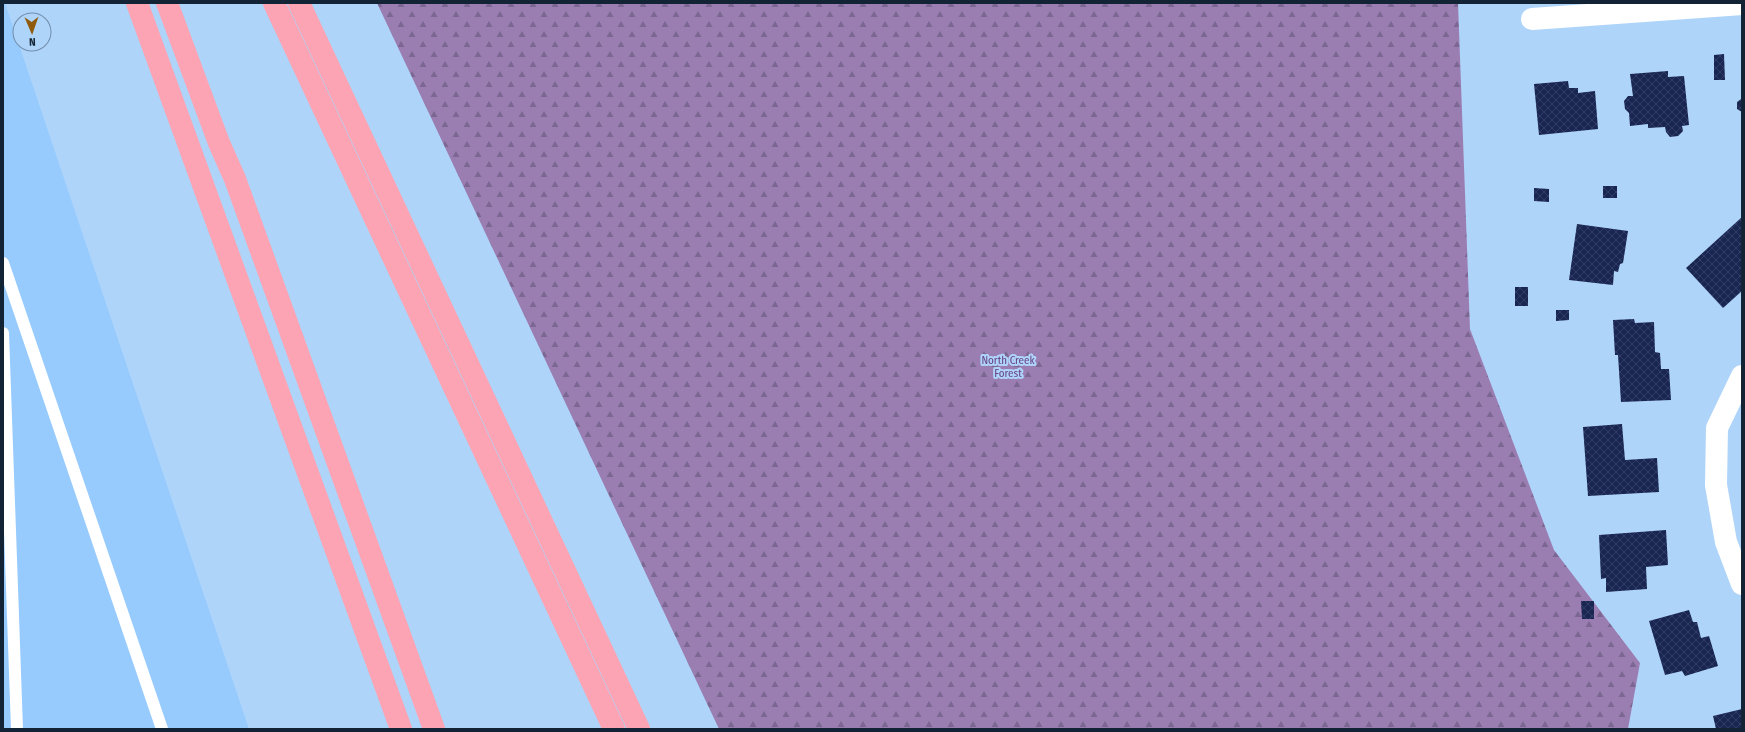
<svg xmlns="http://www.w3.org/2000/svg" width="1745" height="732" font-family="'Fira Sans Condensed',sans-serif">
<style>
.built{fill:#97cbfe}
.forest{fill:url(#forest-firs)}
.building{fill:url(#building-cross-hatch)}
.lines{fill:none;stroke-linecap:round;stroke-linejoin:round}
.service{stroke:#fff;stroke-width:12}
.minor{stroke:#fff;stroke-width:22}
.motorway{stroke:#fca4b3;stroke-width:22}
.labels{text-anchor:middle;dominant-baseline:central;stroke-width:4;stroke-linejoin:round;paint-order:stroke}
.park-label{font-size:11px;fill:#674184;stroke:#afd4f9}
</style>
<defs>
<pattern id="forest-firs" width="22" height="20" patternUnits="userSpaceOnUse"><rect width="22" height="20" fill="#9a7eb2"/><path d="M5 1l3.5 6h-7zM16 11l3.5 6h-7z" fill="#7c6792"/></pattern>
<pattern id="building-cross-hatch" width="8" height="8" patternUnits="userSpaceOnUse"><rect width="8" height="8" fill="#192651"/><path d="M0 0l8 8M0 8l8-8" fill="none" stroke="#313d62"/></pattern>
</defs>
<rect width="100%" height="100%" fill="#afd4f9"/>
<polygon class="built" points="3,3 5,3 249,729 3,729"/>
<polygon class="forest" points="377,3 1458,3 1470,329 1554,550 1640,663 1628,729 719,729"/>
<g class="building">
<polygon points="1724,54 1725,80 1714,80 1714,55"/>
<polygon points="1668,71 1668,77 1684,76 1689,125 1682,126 1683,131 1678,136 1670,137 1666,132 1665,127 1648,128 1648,124 1630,126 1629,113 1625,109 1624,101 1628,96 1633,96 1630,74"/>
<polygon points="1568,81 1569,88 1578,88 1578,93 1595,91 1598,129 1539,135 1534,84"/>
<polygon points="1741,97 1742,97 1742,112 1737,109 1737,102 1741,99"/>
<rect x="1603" y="186" width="14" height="12"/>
<polygon points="1534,188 1549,189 1549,202 1534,201"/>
<polygon points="1742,217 1742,291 1723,308 1686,268"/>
<polygon points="1577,224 1628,231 1623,263 1620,264 1618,272 1614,271 1613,285 1569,280"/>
<rect x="1515" y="287" width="13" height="19"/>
<polygon points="1556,310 1569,310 1569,320 1556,321"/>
<polygon points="1634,319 1635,323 1654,322 1655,352 1660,353 1661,369 1669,369 1671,400 1621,402 1618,355 1615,355 1613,320"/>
<polygon points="1622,424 1625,460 1657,458 1659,492 1588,496 1583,427"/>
<polygon points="1666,530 1668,565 1646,567 1647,589 1606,592 1606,578 1601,579 1599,535"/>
<polygon points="1581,601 1594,601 1594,619 1582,619"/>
<polygon points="1689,610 1693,622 1697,622 1701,638 1709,636 1718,666 1685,676 1682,671 1665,675 1649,621"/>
<polygon points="1742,709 1742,729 1716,729 1713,716"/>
</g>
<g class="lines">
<g class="service">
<polyline points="3,263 162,729"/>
<polyline points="3,333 17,729"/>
</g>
<g class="minor">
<polyline points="1532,19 1742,4"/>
<polyline points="1742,376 1717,428 1716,485 1726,542 1742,584"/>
</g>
<g class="motorway">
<polyline points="137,3 401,729"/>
<polyline points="167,3 219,143 235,179 434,729"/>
<polyline points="274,3 614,729"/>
<polyline points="299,3 639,729"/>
</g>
</g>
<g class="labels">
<g class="park-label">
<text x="1008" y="360">North Creek<tspan x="1008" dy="13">Forest</tspan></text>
</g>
</g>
<rect width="1745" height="732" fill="none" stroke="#112334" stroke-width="8"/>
<g transform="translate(32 32) rotate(178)"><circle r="19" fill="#afd4f9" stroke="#708daa"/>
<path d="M0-3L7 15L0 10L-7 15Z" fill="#8f5a0c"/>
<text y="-6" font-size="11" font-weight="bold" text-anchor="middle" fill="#112334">N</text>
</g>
</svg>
